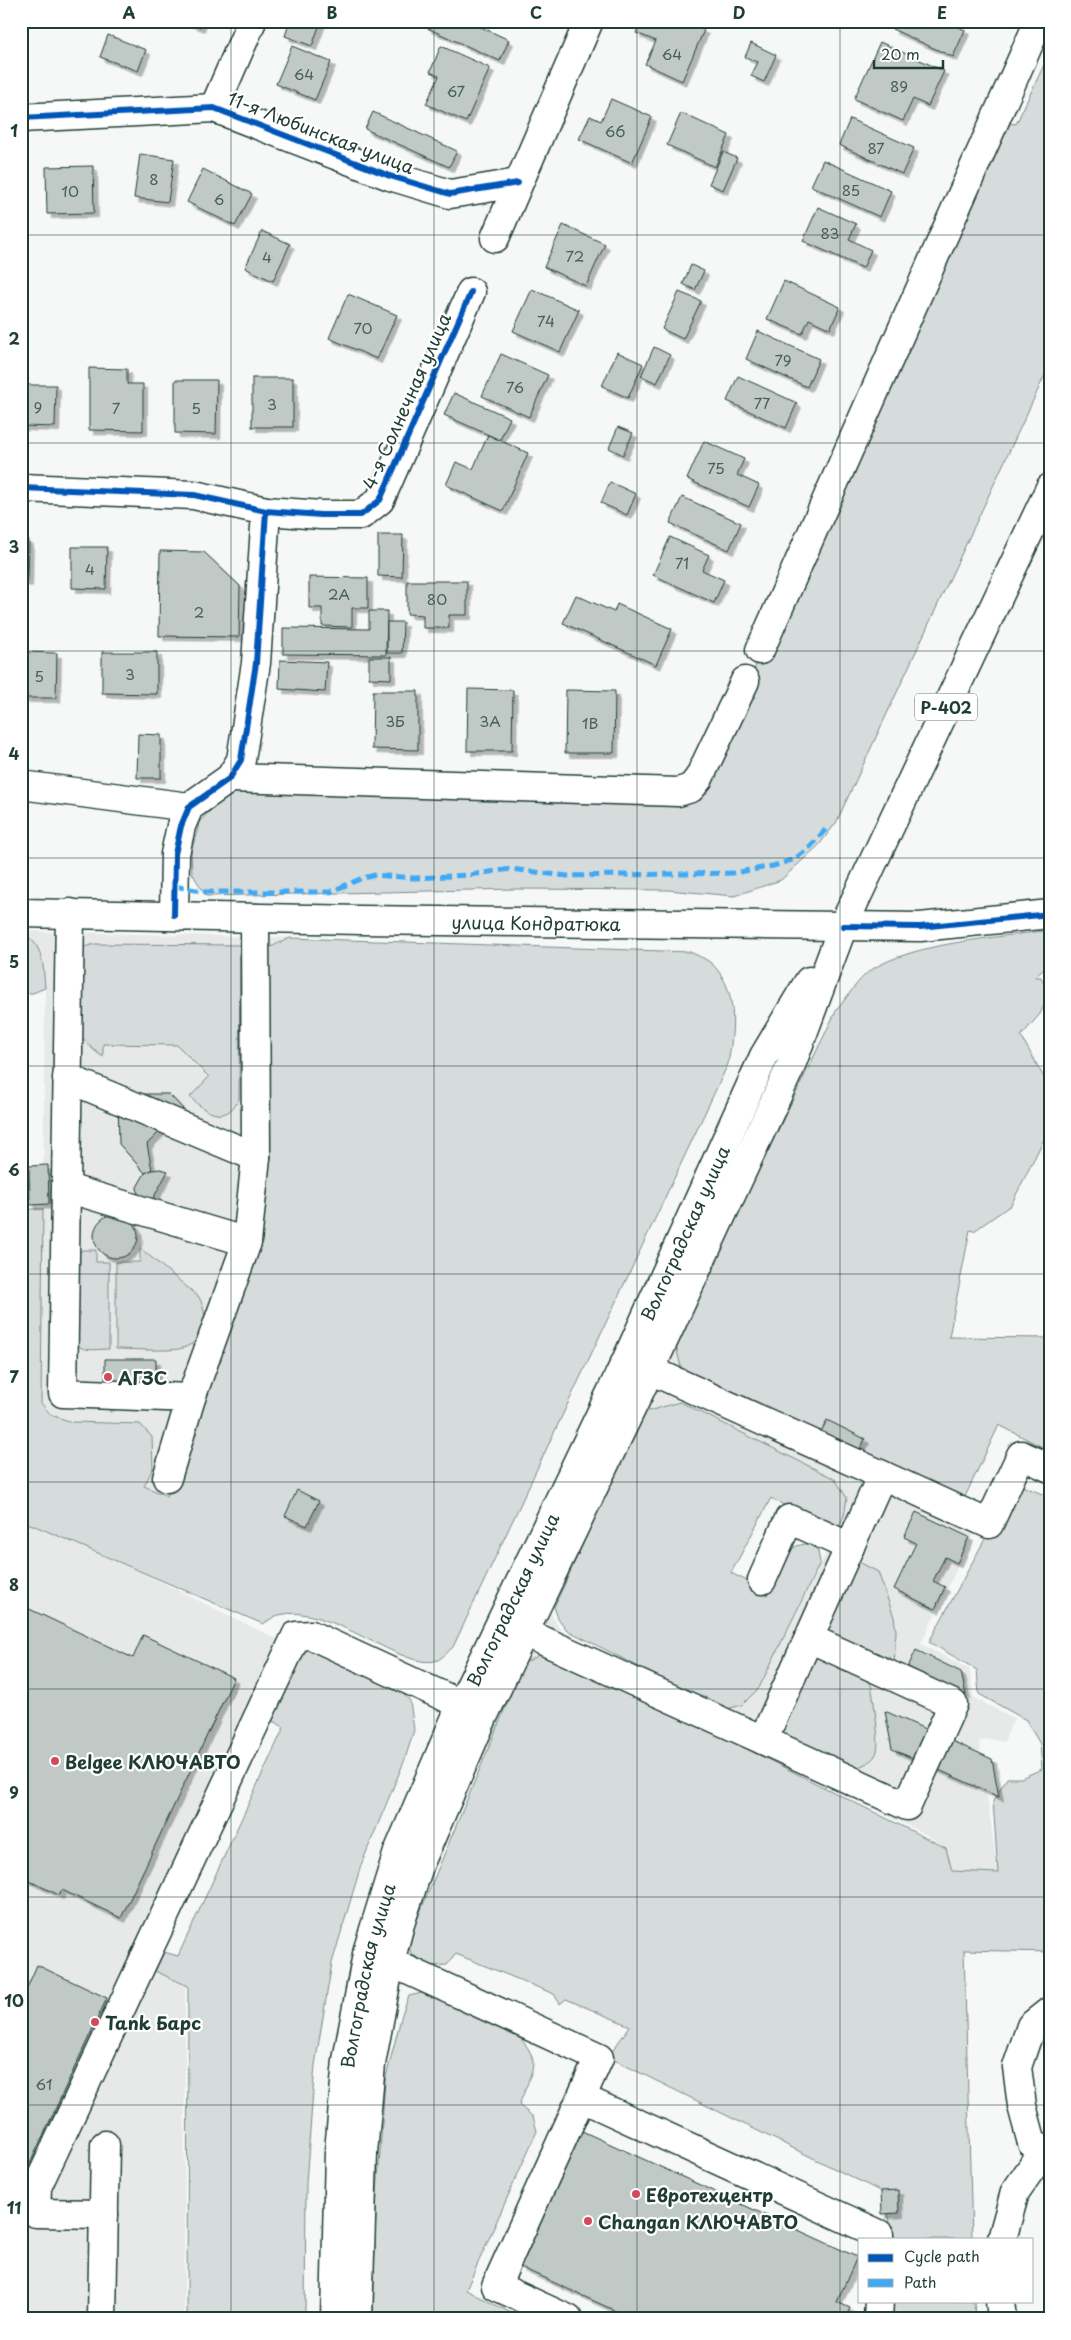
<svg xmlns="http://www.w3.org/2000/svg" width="1071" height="2340" font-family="'Playpen Sans',sans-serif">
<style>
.built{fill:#e6e9e8}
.green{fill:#d6dcdb;stroke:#7a8c88}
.building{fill:#c0c9c6;stroke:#1f3d34;filter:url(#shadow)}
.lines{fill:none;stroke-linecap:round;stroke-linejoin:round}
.minor-casing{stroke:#1f3d34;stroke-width:31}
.major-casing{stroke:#1f3d34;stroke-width:31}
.minor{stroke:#fff;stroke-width:28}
.major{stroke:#fff;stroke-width:28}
.quiet{stroke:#3fa9f5;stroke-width:5;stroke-dasharray:10 5;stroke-linecap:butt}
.cycleway-casing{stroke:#fff;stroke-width:9}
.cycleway{stroke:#0057b8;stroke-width:6}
.grid{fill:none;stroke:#1f3d34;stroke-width:1;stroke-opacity:0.55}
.poi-dot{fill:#d1495b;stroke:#fff;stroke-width:2}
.labels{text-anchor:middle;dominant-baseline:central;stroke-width:4.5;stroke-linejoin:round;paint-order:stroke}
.number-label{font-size:15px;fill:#476058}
.shield{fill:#fff;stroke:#627771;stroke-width:1}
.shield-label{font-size:16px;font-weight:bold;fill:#1f3d34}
.street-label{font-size:18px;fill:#1f3d34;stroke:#fff}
.poi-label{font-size:18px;font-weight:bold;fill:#1f3d34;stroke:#fff;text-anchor:start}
.neatline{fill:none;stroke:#1f3d34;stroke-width:2}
.grid-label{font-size:16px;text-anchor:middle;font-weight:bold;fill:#1f3d34}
</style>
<defs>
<filter id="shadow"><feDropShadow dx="4.5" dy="4.5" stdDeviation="0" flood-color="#0004"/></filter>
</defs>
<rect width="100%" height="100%" fill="#f6f7f7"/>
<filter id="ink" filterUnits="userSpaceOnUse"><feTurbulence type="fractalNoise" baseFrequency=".02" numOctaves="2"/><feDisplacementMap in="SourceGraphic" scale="10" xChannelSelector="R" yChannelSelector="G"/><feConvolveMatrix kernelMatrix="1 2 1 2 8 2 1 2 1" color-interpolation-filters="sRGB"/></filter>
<g filter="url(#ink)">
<g class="built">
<polygon points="21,931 290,938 282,940 255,1248 167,1496 144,1486 153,1468 140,1424 72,1422 51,1415 41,1403 45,988 30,937"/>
<polygon points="675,1342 983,1513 921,1644 969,1669 974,1698 1014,1718 1004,1742 990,1739 979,1741 998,1873 952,1871 946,1849 927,1835 566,1659 544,1653 524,1663 550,1612 563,1634 723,1710 759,1688 844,1516 847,1498 680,1402 640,1413"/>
<polygon points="21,1513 299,1650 155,1961 185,1986 184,2319 21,2319"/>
</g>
<g class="green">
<polygon points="1050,52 1050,364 836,823 819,845 781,880 734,896 668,890 515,889 206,896 192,873 191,852 200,821 227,794 245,789 695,799 1003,122 1016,124"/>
<path d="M1050 930V964L1035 977H1041L1049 995 1040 1014 1021 1036 1046 1081 1048 1131 1011 1205 974 1231 970 1230 949 1337 1050 1338V1451L999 1425 962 1503 696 1380 681 1367 675 1342 836 1011C845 1000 859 978 871 970 915 942 997 938 1050 930Z"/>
<path d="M21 932C44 944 43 965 45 988L33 993H21Z"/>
<path d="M290 938 690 952C696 955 705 958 711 963 739 989 734 1030 728 1064L453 1647C449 1651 443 1657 438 1660 406 1674 327 1601 279 1615 274 1616 268 1621 263 1624L21 1520V1209H43L41 1403 51 1415 72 1422 140 1424 152 1437 153 1468 144 1486 167 1496 255 1248 266 949Z"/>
<path d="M95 944 240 945 239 1099C225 1126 205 1112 190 1097L209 1077 177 1045 103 1044V1057C96 1052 88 1046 83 1038 73 1020 78 977 78 956L84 947Z"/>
<path d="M140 1248 199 1297C209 1316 207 1340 183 1348 172 1352 130 1349 116 1349V1262H140Z"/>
<path d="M83 1250H96V1262H109V1349C97 1349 82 1353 75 1342L77 1253Z"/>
<path d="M680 1402 835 1479 847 1498 844 1516 835 1533 771 1498 731 1573 765 1590C776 1570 784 1542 811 1544L818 1551 820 1563 759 1688 742 1705 723 1710 567 1630 558 1618 554 1607 640 1419 645 1412Z"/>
<polygon points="1022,1486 1050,1497 1050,1952 964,1950 972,2239 889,2239 888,2195 608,2057 630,2026 566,1999 560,2004 554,1994 456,1954 447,1965 432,1966 411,1954 408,1941 524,1663 544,1653 566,1659 946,1848 952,1871 998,1873 993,1801 1007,1778 1021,1778 1042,1769 1040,1744 1026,1720 979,1694 977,1670 929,1642 1004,1504"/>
<polygon points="859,1562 878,1572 894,1617 896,1631 894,1665 829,1636 822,1619 853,1563"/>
<polygon points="309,1649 402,1693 410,1701 414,1730 405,1759 361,1865 332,1963 315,2065 306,2183 305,2319 187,2319 188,1986 155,1971 164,1952 178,1956 284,1727 265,1717 292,1652"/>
<path d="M819 1655 870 1681C873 1692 880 1741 877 1751 875 1761 862 1766 853 1769L784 1739 777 1731 804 1662Z"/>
<path d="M422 1993C454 2006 526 2022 533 2061 534 2070 523 2095 519 2105L533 2117 537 2131 466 2290 523 2319H373L376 2208 385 2081 402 2014 409 1996Z"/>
<polygon points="890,2301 974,2301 975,2319 890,2319"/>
</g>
<g class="building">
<polygon points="184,21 202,21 200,27"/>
<polygon points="290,21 321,21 312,46 285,36"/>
<polygon points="430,21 468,21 509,40 500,61 427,28"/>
<polygon points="641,21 684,21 704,30 682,81 645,64 656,41 636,33"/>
<polygon points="895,21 946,21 965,30 953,57 892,29"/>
<polygon points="108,35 146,50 138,71 100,57"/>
<polygon points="880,42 944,71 928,106 913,99 903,121 854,99"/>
<polygon points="751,43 776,55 764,82 751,76 758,62 745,57"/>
<polygon points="292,46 331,62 315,100 276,84"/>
<polygon points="441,46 490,68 466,122 426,104 439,76 430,72"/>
<polygon points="611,99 652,117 632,163 579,139 590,116 601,121"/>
<polygon points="373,112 457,151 449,167 365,129"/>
<polygon points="681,113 729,135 715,167 667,145"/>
<polygon points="850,119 914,148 902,174 839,145"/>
<polygon points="723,152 737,158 723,190 709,184"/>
<polygon points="140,154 174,159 168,202 134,198"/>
<polygon points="823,160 891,191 880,217 811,186"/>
<polygon points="93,166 94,213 47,214 46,167"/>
<polygon points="203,169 252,194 235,226 187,202"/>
<polygon points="818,207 856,224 849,239 871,250 863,268 803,241"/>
<polygon points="563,225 605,244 586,286 544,267"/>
<polygon points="262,231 290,244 273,281 245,268"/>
<polygon points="691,265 704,271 695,290 683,284"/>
<polygon points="784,281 840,307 830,329 809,319 802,334 767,319"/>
<polygon points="532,289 579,310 560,352 513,331"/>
<polygon points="679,292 701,301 683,339 662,329"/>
<polygon points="348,294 397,315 377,359 329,338"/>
<polygon points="758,331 819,359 807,387 746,359"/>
<polygon points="654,347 670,355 657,383 641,376"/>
<polygon points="617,352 643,364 628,398 602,386"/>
<polygon points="501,354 548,375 529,417 482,396"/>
<polygon points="89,368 127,369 127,384 143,384 143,431 89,430"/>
<polygon points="738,376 797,403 786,428 727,401"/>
<rect x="252" y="378" width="41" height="49"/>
<polygon points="175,380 217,380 216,434 175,433"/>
<polygon points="21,385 56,385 55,427 21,426"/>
<polygon points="454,393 510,418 500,440 444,415"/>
<polygon points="618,427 633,433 623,455 609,448"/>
<polygon points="488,435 528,453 503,511 446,485 456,462 473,469"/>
<polygon points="704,441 744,459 737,475 759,485 749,507 687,479"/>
<polygon points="610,482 636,494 627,515 601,503"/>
<polygon points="682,497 741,523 729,550 670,523"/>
<polygon points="378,535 403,535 402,577 378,576"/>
<polygon points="670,537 709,555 702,570 724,580 714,603 653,575"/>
<polygon points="21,539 29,540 28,582 21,581"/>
<polygon points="72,547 107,547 106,589 72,588"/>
<polygon points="160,551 204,552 240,586 239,637 159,636"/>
<polygon points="309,577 368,578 368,608 352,608 352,627 322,626 322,608 309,608"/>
<polygon points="407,581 467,581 467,615 449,615 449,628 423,628 423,615 407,614"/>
<polygon points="576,595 614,612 617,604 672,629 656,665 563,623"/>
<polygon points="369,611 387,611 386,655 283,654 283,628 369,629"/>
<polygon points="387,622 403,622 402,653 387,653"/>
<polygon points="21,652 57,653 56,698 21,698"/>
<polygon points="102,652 157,652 157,694 102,693"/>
<polygon points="369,657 391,657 391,679 369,678"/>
<polygon points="280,660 327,662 325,692 279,689"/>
<polygon points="468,689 513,690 512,751 467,751"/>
<polygon points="566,690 615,691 614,753 565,753"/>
<polygon points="373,691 418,691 418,750 372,749"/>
<polygon points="138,734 161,735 161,778 137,778"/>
<polygon points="118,1094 169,1094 183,1109 147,1144 152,1170 145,1173 119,1144"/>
<polygon points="48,1165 49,1204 30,1205 29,1166"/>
<polygon points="160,1169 168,1171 148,1208 138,1195 137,1187 145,1173 152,1170"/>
<circle cx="116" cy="1236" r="22"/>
<polygon points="105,1359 156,1359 156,1383 105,1408"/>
<polygon points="827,1420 865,1439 857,1455 819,1436"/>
<polygon points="297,1490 319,1501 307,1526 285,1516"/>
<polygon points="916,1512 969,1537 957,1563 945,1557 933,1581 945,1587 935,1609 894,1589 916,1543 904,1537"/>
<polygon points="21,1605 133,1658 143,1635 234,1678 121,1918 62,1890 59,1895 21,1877"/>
<polygon points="916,1650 961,1672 966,1695 908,1667"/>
<polygon points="885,1711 992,1759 999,1797 892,1749"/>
<polygon points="37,1965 107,1998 27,2170 21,2168 21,1986 27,1988"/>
<polygon points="582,2131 857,2257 837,2302 850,2308 845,2319 633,2319 520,2267"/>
<polygon points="898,2190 899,2213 882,2214 881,2191"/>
</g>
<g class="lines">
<g class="minor-casing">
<g id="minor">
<polyline points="214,108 252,21"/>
<polyline points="21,118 214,108 390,176 450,194 518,183"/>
<polyline points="495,238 589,21"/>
<polyline points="21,488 194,495 266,511 321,515 361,515 380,500 471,292"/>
<polyline points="760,650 1039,21"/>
<polyline points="230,778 678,792 691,788 699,778 745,681"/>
<polyline points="21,785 189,807"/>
<polyline points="70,913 63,1393 191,1398"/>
<polyline points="174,915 175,854 181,826 189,807 230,778 241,760 256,663 266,511"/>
<polyline points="843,926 920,927 1050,914"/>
<polyline points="67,1078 256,1157"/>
<polyline points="67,1188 247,1242"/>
<polyline points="882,1475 989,1524 1021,1455 1050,1468"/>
<polyline points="167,1478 191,1398 247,1242 256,1157 255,918"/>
<polyline points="762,1580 789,1519 850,1547"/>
<polyline points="524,1632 763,1740 882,1475 650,1370"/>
<polyline points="763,1740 907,1806 953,1704 809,1638"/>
<polyline points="390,1962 599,2058 496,2286 568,2319"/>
<polyline points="1050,2011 1031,2026 1017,2067 1022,2106 1032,2143 1050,2151"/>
<polyline points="582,2098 879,2234 879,2239"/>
<polyline points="104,2214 36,2213 37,2187 296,1636 311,1635 482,1714"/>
<polyline points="1002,2239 1015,2192 1045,2149"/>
<polyline points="1000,2301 1002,2319"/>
<polyline points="102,2319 105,2145"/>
<polyline points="878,2319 879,2301"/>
</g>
</g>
<g class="major-casing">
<g id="major">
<path id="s1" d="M21 913 362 920 843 926"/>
<path id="s2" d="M335 2319 339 2151 347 2060 368 1949 398 1852 462 1703 626 1361 764 1056 809 981"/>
<polyline points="358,2319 363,2153 371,2064 390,1962 400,1924 420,1863 484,1715 650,1370 790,1068 843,926 1050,488"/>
</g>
</g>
<use href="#minor" class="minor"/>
<use href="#major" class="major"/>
<polyline class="quiet" points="174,886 207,892 330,892 360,879 375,875 415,878 469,875 511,869 567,876 734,873 773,866 795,859 811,846 826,829"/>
<g class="cycleway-casing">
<g id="cycleway">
<polyline points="21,118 214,108 390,176 450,194 518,183"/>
<polyline points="21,488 194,495 266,511 321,515 361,515 380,500 471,292"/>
<polyline points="174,915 175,854 181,826 189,807 230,778 241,760 256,663 266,511"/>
<polyline points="843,926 920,927 1050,914"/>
</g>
</g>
<use href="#cycleway" class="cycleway"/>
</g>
</g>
<path class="grid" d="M231 21V2319M434 21V2319M637 21V2319M840 21V2319M21 235H1050M21 443H1050M21 651H1050M21 858H1050M21 1066H1050M21 1274H1050M21 1482H1050M21 1689H1050M21 1897H1050M21 2105H1050"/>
<g class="poi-dot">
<circle cx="108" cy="1377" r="5"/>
<circle cx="55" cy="1761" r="5"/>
<circle cx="95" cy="2022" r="5"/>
<circle cx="636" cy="2194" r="5"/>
<circle cx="588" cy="2221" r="5"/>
</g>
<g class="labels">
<g class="number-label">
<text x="672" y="53">64</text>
<text x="304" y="73">64</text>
<text x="899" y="85">89</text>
<text x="456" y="90">67</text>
<text x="615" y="130">66</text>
<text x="876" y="147">87</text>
<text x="154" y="178">8</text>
<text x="851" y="189">85</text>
<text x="70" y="190">10</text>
<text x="219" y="198">6</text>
<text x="830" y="232">83</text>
<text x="575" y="255">72</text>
<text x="267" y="256">4</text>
<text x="546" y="320">74</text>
<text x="363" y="327">70</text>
<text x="783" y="359">79</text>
<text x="515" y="386">76</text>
<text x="762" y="402">77</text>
<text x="272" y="403">3</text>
<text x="38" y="406">9</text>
<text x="116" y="407">7</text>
<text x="196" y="407">5</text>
<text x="716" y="467">75</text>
<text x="682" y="562">71</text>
<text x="90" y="568">4</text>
<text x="339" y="593">2А</text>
<text x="437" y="598">80</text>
<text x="199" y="611">2</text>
<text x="130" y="673">3</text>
<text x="39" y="675">5</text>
<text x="395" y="720">3Б</text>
<text x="490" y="720">3А</text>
<text x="590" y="722">1В</text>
<text x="44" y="2083">61</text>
</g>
<rect class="shield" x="915" y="693.5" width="62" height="27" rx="4"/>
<g class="shield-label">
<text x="946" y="707">Р-402</text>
</g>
<g class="street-label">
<text transform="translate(321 132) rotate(21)">11-я Любинская улица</text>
<text transform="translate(406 401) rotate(-66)">4-я Солнечная улица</text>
<text stroke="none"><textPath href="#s1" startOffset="515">улица Кондратюка</textPath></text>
<text stroke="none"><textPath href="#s2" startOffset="1156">Волгоградская улица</textPath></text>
<text stroke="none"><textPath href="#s2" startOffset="751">Волгоградская улица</textPath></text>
<text stroke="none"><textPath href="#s2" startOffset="346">Волгоградская улица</textPath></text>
</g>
<g class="poi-label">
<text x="118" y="1377">АГЗС</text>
<text x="65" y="1761">Belgee КЛЮЧАВТО</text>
<text x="105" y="2022">Tank Барс</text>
<text x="646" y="2194">Евротехцентр</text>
<text x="598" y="2221">Changan КЛЮЧАВТО</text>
</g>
</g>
<rect width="1071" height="2340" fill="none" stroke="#fff" stroke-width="55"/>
<rect x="858" y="2238" width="175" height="65" fill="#ffffff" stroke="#a5b1ae"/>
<rect x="868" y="2254" width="25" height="8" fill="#0057b8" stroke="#a5b1ae"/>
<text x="904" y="2262" font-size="15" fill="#1f3d34">Cycle path</text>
<rect x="868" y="2279" width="25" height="8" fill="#3fa9f5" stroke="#a5b1ae"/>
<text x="904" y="2288" font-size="15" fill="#1f3d34">Path</text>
<path d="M874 60v8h69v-8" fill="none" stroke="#1f3d34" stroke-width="2.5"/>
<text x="881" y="60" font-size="15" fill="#1f3d34" stroke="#ffffff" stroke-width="4" paint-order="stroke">20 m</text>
<rect x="28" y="28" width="1016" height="2284" class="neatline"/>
<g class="grid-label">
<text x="129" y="19">A</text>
<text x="332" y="19">B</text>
<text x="536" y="19">C</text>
<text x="739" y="19">D</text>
<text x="942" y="19">E</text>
<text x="14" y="137">1</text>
<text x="14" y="345">2</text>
<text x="14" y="553">3</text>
<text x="14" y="760">4</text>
<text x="14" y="968">5</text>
<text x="14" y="1176">6</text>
<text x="14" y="1383">7</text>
<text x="14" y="1591">8</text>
<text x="14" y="1799">9</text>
<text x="14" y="2007">10</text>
<text x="14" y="2214">11</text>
</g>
</svg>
